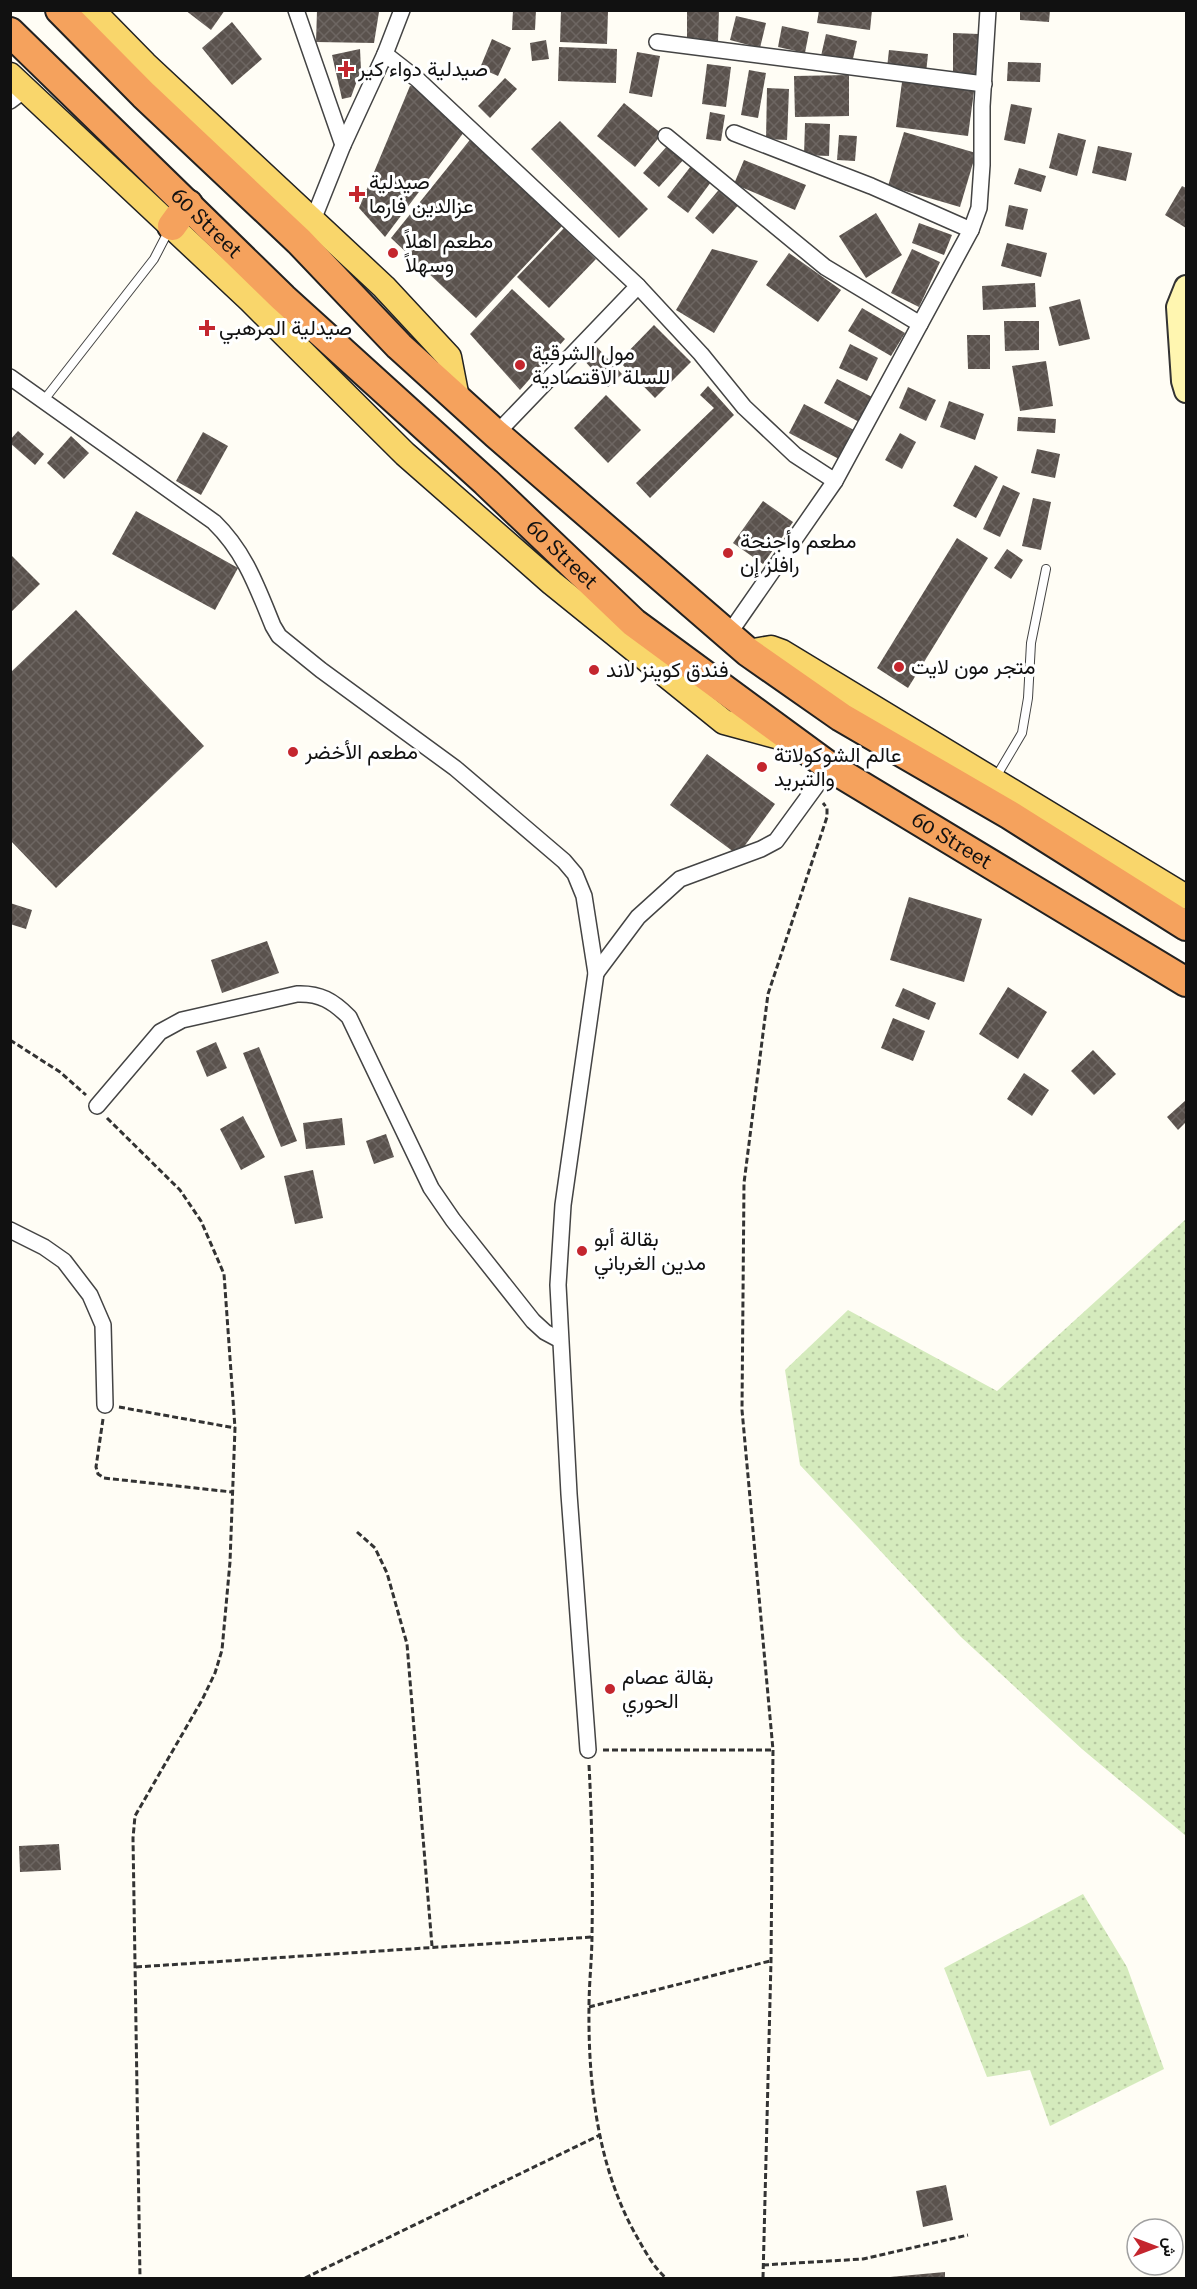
<svg xmlns="http://www.w3.org/2000/svg" width="1197" height="2289" font-family="'Roboto Serif',Vazirmatn,serif">
<style>
.grass{fill:url(#grass-dots)}
.building{fill:url(#building-cross-hatch)}
.lines{fill:none;stroke-linecap:round;stroke-linejoin:round}
.lane-casing{stroke:#444;stroke-width:10}
.street-casing{stroke:#444;stroke-width:18}
.secondary-casing{stroke:#333;stroke-width:26}
.primary-casing{stroke:#222;stroke-width:27}
.highway-casing{stroke:#222;stroke-width:32}
.path{stroke:#333;stroke-width:3;stroke-dasharray:6 3;stroke-linecap:butt}
.lane{stroke:#fff;stroke-width:8}
.street{stroke:#fff;stroke-width:15}
.secondary{stroke:#fff6b0;stroke-width:22}
.primary{stroke:#f9d66b;stroke-width:24}
.highway{stroke:#f5a25d;stroke-width:28}
.poi-dot{fill:#c4262e;stroke:#fff;stroke-width:2}
.labels{text-anchor:middle;dominant-baseline:central;stroke-width:6;stroke-linejoin:round;paint-order:stroke}
.poi-label{font-size:21px;fill:#111;stroke:#fff;text-anchor:start}
.street-label{font-size:21px;fill:#111;stroke:#fff}
</style>
<defs>
<pattern id="grass-dots" width="8" height="8" patternUnits="userSpaceOnUse" patternTransform="scale(1.5)"><rect width="8" height="8" fill="#d5ebbd"/><path d="M2 2h.1M6 6h.1" fill="none" stroke="#b6c8a1" stroke-width="1.8" stroke-linecap="round"/></pattern>
<pattern id="building-cross-hatch" width="8" height="8" patternUnits="userSpaceOnUse" patternTransform="scale(1.5)"><rect width="8" height="8" fill="#5a524d"/><path d="M0 0l8 8M0 8l8-8" fill="none" stroke="#6d6662"/></pattern>
</defs>
<rect width="100%" height="100%" fill="#fffdf5"/>
<g class="grass">
<polygon points="1186,1219 1186,1836 1082,1749 961,1637 800,1465 785,1370 848,1310 997,1391"/>
<polygon points="1083,1894 1127,1967 1164,2069 1050,2126 1030,2070 987,2077 944,1968"/>
</g>
<g class="building">
<polygon points="185,10 225,10 211,30"/>
<polygon points="317,10 379,12 374,43 316,42"/>
<polygon points="513,10 536,10 535,30 512,30"/>
<polygon points="561,10 608,11 607,44 560,42"/>
<polygon points="687,10 719,10 718,41 687,40"/>
<polygon points="819,10 872,10 870,30 817,23"/>
<polygon points="1020,10 1050,10 1049,22 1020,20"/>
<polygon points="736,16 766,23 760,48 730,40"/>
<polygon points="232,22 262,59 232,85 202,48"/>
<polygon points="782,26 809,32 805,53 778,47"/>
<polygon points="953,33 979,34 978,79 953,78"/>
<polygon points="826,34 857,41 852,63 821,56"/>
<polygon points="492,39 511,48 498,76 480,68"/>
<polygon points="546,40 549,59 532,61 530,43"/>
<polygon points="559,47 617,49 616,83 558,81"/>
<polygon points="360,49 361,70 351,97 342,99 332,55"/>
<polygon points="889,50 928,54 926,73 887,68"/>
<polygon points="637,52 660,56 652,97 629,93"/>
<polygon points="1008,62 1041,63 1040,82 1007,81"/>
<polygon points="707,64 731,67 726,107 702,104"/>
<polygon points="749,70 766,73 758,118 741,115"/>
<polygon points="849,75 849,116 795,117 794,76"/>
<polygon points="505,78 517,89 490,118 478,106"/>
<polygon points="902,82 974,91 968,136 896,127"/>
<polygon points="410,86 420,87 464,132 385,237 359,208"/>
<polygon points="767,88 789,89 787,140 766,139"/>
<polygon points="624,103 662,134 635,167 597,136"/>
<polygon points="1011,104 1032,108 1025,144 1004,140"/>
<polygon points="710,112 725,115 721,141 706,139"/>
<polygon points="560,121 648,209 619,238 531,149"/>
<polygon points="805,123 830,124 829,156 804,155"/>
<polygon points="904,132 976,153 960,207 888,186"/>
<polygon points="1058,133 1086,140 1077,176 1049,168"/>
<polygon points="839,135 857,136 855,161 837,160"/>
<polygon points="473,136 563,225 476,318 391,238"/>
<polygon points="669,144 685,158 659,187 643,173"/>
<polygon points="1098,146 1132,153 1126,181 1092,173"/>
<polygon points="744,160 806,185 795,210 734,184"/>
<polygon points="691,166 711,182 688,213 667,197"/>
<polygon points="1019,168 1046,176 1041,192 1014,184"/>
<polygon points="722,186 741,202 713,234 695,218"/>
<polygon points="1182,186 1186,188 1186,228 1165,215"/>
<polygon points="1009,205 1028,209 1023,230 1005,226"/>
<polygon points="876,213 902,255 866,278 839,236"/>
<polygon points="919,223 952,235 944,255 912,243"/>
<polygon points="564,228 596,259 549,308 517,277"/>
<polygon points="1007,243 1047,253 1041,277 1001,266"/>
<polygon points="712,249 758,261 714,333 676,310"/>
<polygon points="912,249 940,262 919,307 891,293"/>
<polygon points="789,253 841,290 818,322 766,285"/>
<polygon points="1035,283 1036,307 983,310 982,286"/>
<polygon points="512,289 565,339 520,390 470,334"/>
<polygon points="1080,299 1090,339 1059,346 1049,307"/>
<polygon points="862,308 905,333 891,356 848,331"/>
<polygon points="1004,321 1039,321 1039,350 1005,351"/>
<polygon points="654,325 691,362 655,398 619,361"/>
<polygon points="967,335 990,335 990,369 968,369"/>
<polygon points="850,344 878,358 867,381 839,368"/>
<polygon points="596,346 622,374 608,387 583,359"/>
<polygon points="1046,361 1053,406 1020,411 1012,366"/>
<polygon points="837,379 874,398 861,423 824,403"/>
<polygon points="708,386 734,415 650,498 636,483 714,408 700,395"/>
<polygon points="908,387 936,400 926,421 899,408"/>
<polygon points="606,395 641,430 608,463 574,428"/>
<polygon points="949,401 984,414 975,440 940,427"/>
<polygon points="804,404 854,430 839,459 789,433"/>
<polygon points="1018,417 1056,419 1055,433 1017,431"/>
<polygon points="18,431 44,454 35,465 10,443 10,440"/>
<polygon points="203,432 228,446 201,495 176,481"/>
<polygon points="900,433 916,442 902,469 885,460"/>
<polygon points="71,436 89,453 64,479 47,463"/>
<polygon points="1037,449 1060,454 1055,478 1031,473"/>
<polygon points="975,465 998,477 976,518 953,506"/>
<polygon points="1003,485 1020,493 1000,537 983,529"/>
<polygon points="1033,498 1051,502 1041,550 1022,546"/>
<polygon points="763,501 793,522 763,564 733,543"/>
<polygon points="136,511 238,568 215,610 112,554"/>
<polygon points="957,538 988,558 908,688 877,668"/>
<polygon points="1007,549 1023,560 1011,579 994,568"/>
<polygon points="10,554 40,584 10,613"/>
<polygon points="76,610 204,746 56,888 10,840 10,673"/>
<polygon points="707,754 775,804 738,855 670,805"/>
<polygon points="909,897 982,919 964,982 890,960"/>
<polygon points="10,903 32,910 26,929 10,924"/>
<polygon points="267,941 279,973 222,993 211,960"/>
<polygon points="1008,987 1047,1012 1018,1059 979,1034"/>
<polygon points="903,988 936,1003 929,1020 895,1006"/>
<polygon points="893,1018 925,1031 913,1061 881,1048"/>
<polygon points="216,1042 227,1068 207,1077 196,1051"/>
<polygon points="259,1047 297,1141 281,1147 243,1053"/>
<polygon points="1093,1050 1116,1074 1094,1095 1071,1071"/>
<polygon points="1024,1073 1049,1090 1032,1116 1007,1099"/>
<polygon points="1186,1100 1186,1122 1178,1130 1167,1117"/>
<polygon points="243,1116 265,1157 241,1170 220,1129"/>
<polygon points="342,1118 345,1145 306,1149 303,1123"/>
<polygon points="386,1134 394,1157 374,1164 366,1141"/>
<polygon points="313,1170 323,1218 295,1224 284,1176"/>
<polygon points="59,1844 61,1870 20,1872 19,1846"/>
<polygon points="946,2185 953,2220 923,2227 916,2191"/>
<polygon points="945,2272 945,2278 890,2278 890,2277"/>
</g>
<g class="lines">
<g class="lane-casing">
<g id="lane">
<polyline points="44,400 154,259 169,230"/>
<polyline points="996,777 1022,733 1028,698 1031,643 1046,569"/>
</g>
</g>
<g class="street-casing">
<g id="street">
<polyline points="296,10 343,145"/>
<polyline points="657,42 984,84"/>
<polyline points="385,54 417,79 638,286 496,434"/>
<polyline points="10,101 26,89"/>
<polyline points="734,133 871,186 971,230"/>
<polyline points="666,136 825,267 920,324"/>
<polyline points="313,220 343,145 385,54 402,10"/>
<polyline points="638,286 701,354 744,407 795,455 835,481"/>
<path d="M10 377 214 522C245 552 257 587 273 626L279 636 321 670 455 768 564 861 575 874 584 896 596 973 563 1205 558 1285 569 1494 588 1750"/>
<polyline points="728,635 835,481 971,230 979,208 982,165 982,106 988,10"/>
<polyline points="596,973 638,917 680,879 761,849 776,841 830,767"/>
<path d="M97 1106 160 1032 182 1020 297 994C320 993 333 1001 349 1017L431 1188 453 1220 533 1321 545 1332 560 1340"/>
<polyline points="10,1230 44,1247 64,1261 90,1295 103,1325 105,1405"/>
</g>
</g>
<g class="secondary-casing">
<polyline id="secondary" points="1186,287 1178,307 1183,381 1186,391"/>
</g>
<g class="primary-casing">
<g id="primary">
<polyline points="92,10 145,64 384,287 449,357 457,398"/>
<polyline points="10,75 250,300 405,454 552,583 724,722 787,739"/>
<polyline points="748,652 771,648 782,652 1186,897"/>
</g>
</g>
<g class="highway-casing">
<g id="highway">
<polyline points="60,10 144,95 299,241 399,346 496,434 748,652 841,717 1010,815 1186,926"/>
<path id="s1" d="M10 32 283 298 486 482 634 623 830 767 1186 982"/>
<polyline points="172,226 188,204"/>
</g>
</g>
<g class="path">
<polyline points="10,1040 60,1072 86,1095"/>
<polyline points="107,1118 180,1190 201,1221 224,1274 235,1428 230,1562 222,1650 215,1673 202,1700 135,1816 133,1838 140,2278"/>
<polyline points="119,1407 235,1428"/>
<polyline points="103,1419 96,1467 98,1474 104,1478 232,1492"/>
<polyline points="357,1532 375,1548 387,1573 407,1644 432,1946"/>
<polyline points="603,1750 773,1750"/>
<path d="M589 1765C592 1821 593 1878 592 1934 592 1958 589 1983 589 2007 588 2085 598 2169 637 2237 645 2251 654 2268 666 2278"/>
<polyline points="136,1967 592,1937"/>
<polyline points="589,2007 770,1961"/>
<polyline points="763,2265 863,2259 968,2235"/>
<polyline points="305,2278 600,2135"/>
<polyline points="763,2278 771,1961 773,1750 742,1410 744,1183 768,994 827,817 827,808 823,803"/>
</g>
<use href="#lane" class="lane"/>
<use href="#street" class="street"/>
<use href="#secondary" class="secondary"/>
<use href="#primary" class="primary"/>
<use href="#highway" class="highway"/>
</g>
<g class="poi-dot">
<path d="M343 60h6v6h6v6h-6v6h-6v-6h-6v-6h6z"/>
<path d="M354 185h6v6h6v6h-6v6h-6v-6h-6v-6h6z"/>
<circle cx="393" cy="253" r="6"/>
<path d="M204 319h6v6h6v6h-6v6h-6v-6h-6v-6h6z"/>
<circle cx="520" cy="365" r="6"/>
<circle cx="728" cy="553" r="6"/>
<circle cx="899" cy="667" r="6"/>
<circle cx="594" cy="670" r="6"/>
<circle cx="293" cy="752" r="6"/>
<circle cx="762" cy="767" r="6"/>
<circle cx="582" cy="1251" r="6"/>
<circle cx="610" cy="1689" r="6"/>
</g>
<g class="labels">
<g class="poi-label">
<text x="358" y="69">صيدلية دواء كير</text>
<text x="369" y="182">صيدلية<tspan x="369" dy="24">عزالدين فارما</tspan></text>
<text x="405" y="241">مطعم اهلاً<tspan x="405" dy="24">وسهلاً</tspan></text>
<text x="219" y="328">صيدلية المرهبي</text>
<text x="532" y="353">مول الشرقية<tspan x="532" dy="24">للسلة الاقتصادية</tspan></text>
<text x="740" y="541">مطعم وأجنحة<tspan x="740" dy="24">رافلز إن</tspan></text>
<text x="911" y="667">متجر مون لايت</text>
<text x="606" y="670">فندق كوينز لاند</text>
<text x="305" y="752">مطعم الأخضر</text>
<text x="774" y="755">عالم الشوكولاتة<tspan x="774" dy="24">والتبريد</tspan></text>
<text x="594" y="1239">بقالة أبو<tspan x="594" dy="24">مدين الغرباني</tspan></text>
<text x="622" y="1677">بقالة عصام<tspan x="622" dy="24">الحوري</tspan></text>
</g>
<g class="street-label">
<text stroke="none"><textPath href="#s1" startOffset="274">60 Street</textPath></text>
<text stroke="none"><textPath href="#s1" startOffset="760">60 Street</textPath></text>
<text stroke="none"><textPath href="#s1" startOffset="1245">60 Street</textPath></text>
</g>
</g>
<rect width="1197" height="2289" fill="none" stroke="#111111" stroke-width="24"/>
<g transform="translate(1155 2247) rotate(90)"><circle r="28" fill="#ffffff" stroke="#a0a0a0" stroke-width="1.5"/>
<path d="M0-4.5L10 22L0 15L-10 22Z" fill="#c4262e"/>
<text y="-9" font-size="16" font-weight="bold" text-anchor="middle" fill="#111111">ش</text>
</g>
</svg>
